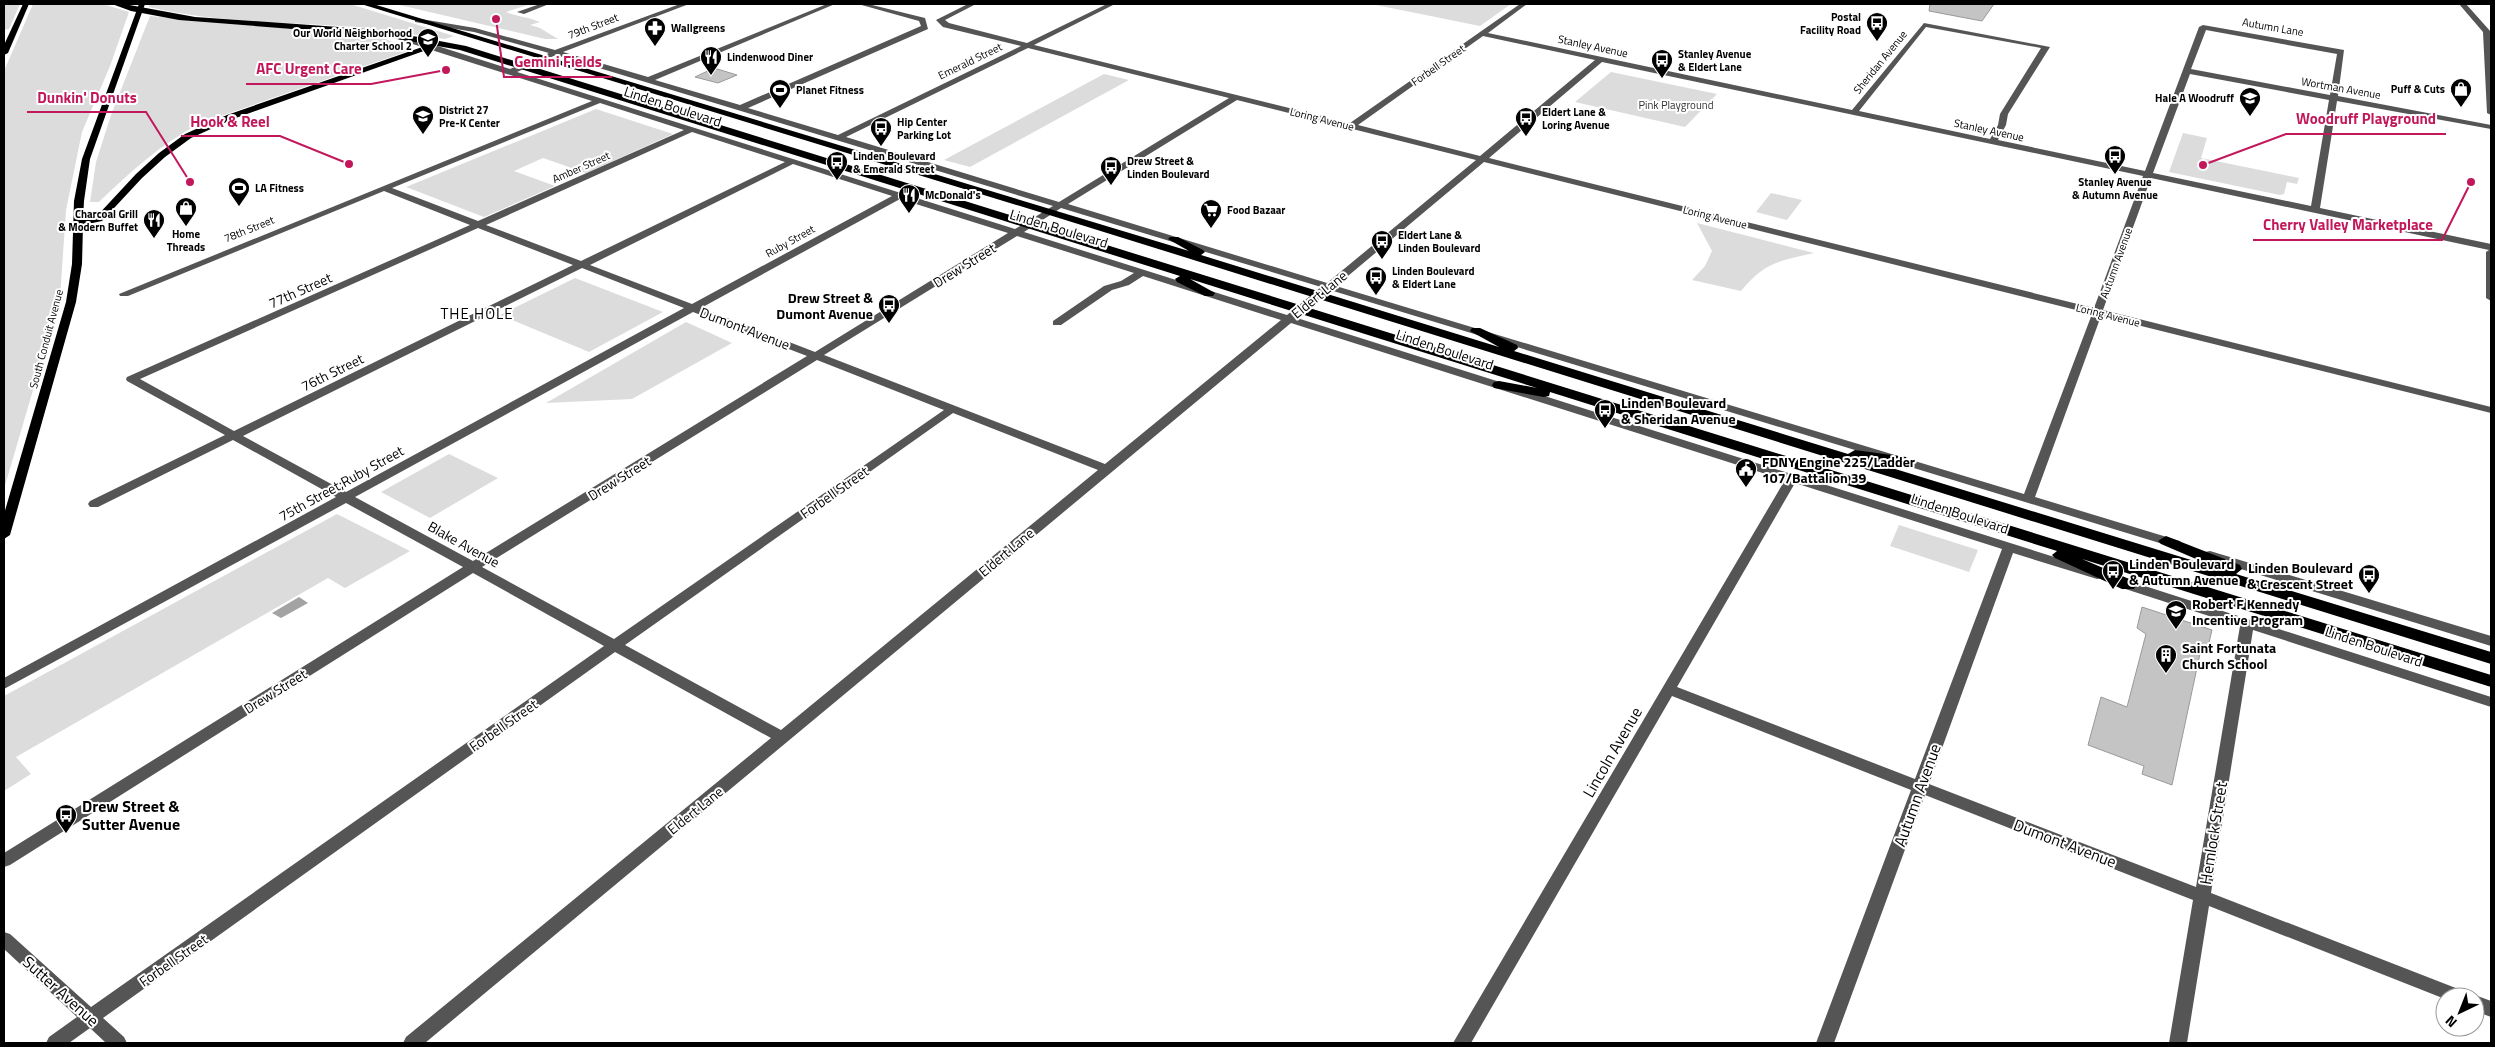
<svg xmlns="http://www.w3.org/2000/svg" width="2495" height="1047" font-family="'Titillium Web',sans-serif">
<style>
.green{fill:#dcdcdc}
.water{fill:#a3a3a3}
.building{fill:#c4c4c4;stroke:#999}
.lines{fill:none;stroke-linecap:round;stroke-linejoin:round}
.minor{fill:#555;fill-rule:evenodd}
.major{fill:#000;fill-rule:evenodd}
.highway{fill:#000;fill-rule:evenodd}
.labels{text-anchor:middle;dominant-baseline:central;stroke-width:4;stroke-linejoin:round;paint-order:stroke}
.far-poi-label{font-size:11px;font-weight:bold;fill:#000;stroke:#fff;text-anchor:start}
.far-street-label{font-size:11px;fill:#000;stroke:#fff}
.far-park-label{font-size:11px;fill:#333;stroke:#fff}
.street-label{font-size:14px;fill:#000;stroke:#fff}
.poi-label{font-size:14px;font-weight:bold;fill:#000;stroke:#fff;text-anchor:start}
.neighbourhood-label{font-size:15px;letter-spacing:1px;fill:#000;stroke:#fff}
.near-street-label{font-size:16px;fill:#000;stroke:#fff}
.near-poi-label{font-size:16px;font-weight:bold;fill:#000;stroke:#fff;text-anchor:start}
.leader{fill:none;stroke:#c2185b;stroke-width:2}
.callout-dot{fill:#c2185b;stroke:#fff;stroke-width:2}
.callout-label{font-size:15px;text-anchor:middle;font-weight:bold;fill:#c2185b;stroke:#fff;stroke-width:4;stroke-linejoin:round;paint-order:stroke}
</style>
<rect width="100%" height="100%" fill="#fff"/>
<g class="green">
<polygon points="4,4 20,4 9,29 4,30"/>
<polygon points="33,4 103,4 129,12 110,66 82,132 66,210 60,298 4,489 4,71"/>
<path d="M150 4H350L454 36 445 39C416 35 387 30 358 27 288 22 217 23 149 7Z"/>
<path d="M395 4H531L506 12C518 17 528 17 540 22L530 25 540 28 558 39H545Z"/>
<polygon points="1371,4 1511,4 1480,26"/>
<path d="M150 16 381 37 411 50 201 123C162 143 131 171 99 202H90L96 162 111 115Z"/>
<polygon points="1611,72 1717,94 1685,127 1575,102"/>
<polygon points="1104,74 1129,80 970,167 944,160"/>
<polygon points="596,109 673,134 586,173 543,158 514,171 555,186 484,217 406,187"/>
<polygon points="2183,133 2207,138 2201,158 2299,178 2297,184 2287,182 2284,194 2280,195 2169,172"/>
<polygon points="1771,193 1802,200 1787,220 1756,212"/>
<path d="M1697 223 1798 249 1814 253C1779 261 1765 262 1741 291L1692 280 1705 266 1712 251Z"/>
<polygon points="575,278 663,312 589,352 500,315"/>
<polygon points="686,322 732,343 632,399 546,403"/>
<polygon points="449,454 498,478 430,518 381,492"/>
<polygon points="337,514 410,551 345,588 328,578 16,757 31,774 4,791 4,696"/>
<polygon points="1899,525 1978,550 1969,572 1890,546"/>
</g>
<polygon class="water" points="299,597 308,603 281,618 272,613"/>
<g class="building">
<polygon points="1930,4 1994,4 1982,21 1929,11"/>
<polygon points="714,68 737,75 718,83 695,77"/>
<polygon points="2142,607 2212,630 2207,651 2201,649 2172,785 2142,774 2144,766 2088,745 2101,697 2127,707 2146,634 2137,628"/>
</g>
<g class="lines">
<g class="minor">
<polygon points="540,4 549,4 524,14 517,12"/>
<path d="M680 4H689L563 52 648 77 827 4H835L655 80 740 105 921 26 919 21 858 4H868L925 18 928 29 748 108 838 135 1021 46 943 27 936 20 968 4H976L945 20 949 23 1027 43 1107 4H1115L1034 45 1350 123 1520 4H1527L1488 33 1852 110 1924 23 2050 47 2008 114 2006 125 1998 140 2145 171 2199 27 2203 25 2344 50 2338 96 2491 125V129L2337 101 2320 208 2491 244V301L2486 298V252L2489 250 2151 178 2103 310 2491 407V413L2101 316 2035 497 2180 541 2182 544 2180 547 2176 548 1330 290 1297 318 2102 572 2104 575 2102 578 2097 579 2013 553 1929 784 2196 887 2240 626 2113 585 2111 582 2113 579H2123L2491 697V707L2253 630 2211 893 2466 992 2469 997H2445V999L2209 906 2187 1043H2169L2193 900 1925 795 1834 1043H1816L1911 790 1672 696 1471 1043H1453L1785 480 1291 323 425 1043H403L406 1037 771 738 615 652 103 1018 124 1037 127 1043H106L90 1028 69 1043H46L49 1037 77 1017 4 949V932L10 934 91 1007 604 646 473 573 10 865 4 867V853L463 567 346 503 4 689V678L336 497 233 440 98 507H90L88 504 90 501 225 435 127 381 126 379 127 377 470 225 384 191 128 296H120L119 294 592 101 397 39V35H403L510 69 549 53 474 32 415 22V18L475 28 555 50ZM1926 27 2041 48 2000 114 1998 125 1990 139 1859 111ZM2206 30 2337 54 2330 95 2191 69ZM1483 36 1595 60 1480 156 1358 125ZM1028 48 1229 98 1059 202 846 137ZM556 55 586 64 1053 206 1015 229 517 72ZM1602 62 2143 176 2094 308 1489 158ZM2190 74 2329 100 2311 206 2153 173ZM1237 100 1476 160 1327 283 1068 204ZM600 103 684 130 478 221 392 188ZM692 132 785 162 581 261 486 225ZM1484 162 2092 314 2024 494 1336 286ZM793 164 892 196 692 304 590 265ZM900 199 1008 233 815 352 701 308ZM1061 208 1321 287 1287 315 1024 232ZM478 228 573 265 234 431 140 379ZM1017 236 1134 273 1121 281 1104 286 1053 321V325H1061L1112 290 1129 285 1143 276 1281 320 1105 464 824 355ZM582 268 684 308 346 492 243 436ZM693 312 807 356 473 561 355 497ZM817 360 944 410 614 639 482 567ZM953 413 1098 470 781 730 625 645ZM1795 483 2002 549 1915 779 1677 687Z"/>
<polygon points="2459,4 2466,4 2491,32 2491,115 2487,113 2483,32"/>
<polygon points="2210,551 2491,636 2491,646 2205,558 2204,555 2205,552"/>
<polygon points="2475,995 2491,1001 2491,1017 2475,1011 2475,997 2471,997"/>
</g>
<g class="major">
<polygon points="23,4 29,4 8,53 4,55 4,45"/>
<polygon points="139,4 145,4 90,159 84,201 83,219 96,217 136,174 159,153 185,134 227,115 428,45 435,47 233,119 191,138 165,157 142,178 102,221 83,225 82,264 76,302 10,535 4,539 4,514 66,302 72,264 74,201 82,159"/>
</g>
<g class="highway">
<polygon points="112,4 124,4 195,17 381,30 466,46 2491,675 2491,687 2082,559 2134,581 2136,585 2134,589 2122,589 2055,558 2052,555 2057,551 1550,392 1549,396 1544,397 1494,388 1492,385 1494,382 1499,381 1537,388 1190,279 1215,293 1213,296 1205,296 1177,282 1175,279 1180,276 460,50 381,36 179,20 131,11"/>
<polygon points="361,4 373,4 1189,251 1168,239 1170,237 1178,237 1203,250 1205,252 1201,255 1499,347 1470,331 1472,328 1480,328 1517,345 1518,348 1514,351 1848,454 1855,450 1906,457 1908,460 1906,463 1901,464 1866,460 2217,568 2161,544 2158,541 2166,536 2171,538 2240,565 2242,569 2236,574 2491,652 2491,664 1046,214"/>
</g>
</g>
<defs>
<g id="bus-pin" transform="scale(1.125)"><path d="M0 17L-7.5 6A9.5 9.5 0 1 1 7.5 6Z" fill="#000" stroke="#fff"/><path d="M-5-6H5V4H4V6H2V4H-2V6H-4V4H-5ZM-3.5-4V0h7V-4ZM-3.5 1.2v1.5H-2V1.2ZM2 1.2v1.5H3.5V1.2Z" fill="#fff"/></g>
<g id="pharmacy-pin" transform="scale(1.125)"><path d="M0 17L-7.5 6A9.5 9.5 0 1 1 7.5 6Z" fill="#000" stroke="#fff"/><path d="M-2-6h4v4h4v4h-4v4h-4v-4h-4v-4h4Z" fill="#fff"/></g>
<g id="school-pin" transform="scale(1.125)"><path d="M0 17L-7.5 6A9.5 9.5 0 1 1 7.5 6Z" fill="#000" stroke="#fff"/><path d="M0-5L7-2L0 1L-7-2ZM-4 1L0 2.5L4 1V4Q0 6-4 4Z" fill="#fff"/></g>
<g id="restaurant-pin" transform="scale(1.125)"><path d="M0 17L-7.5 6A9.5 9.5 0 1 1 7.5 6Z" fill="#000" stroke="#fff"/><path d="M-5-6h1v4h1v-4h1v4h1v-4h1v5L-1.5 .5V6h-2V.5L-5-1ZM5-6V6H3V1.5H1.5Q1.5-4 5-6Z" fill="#fff"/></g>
<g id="shop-pin" transform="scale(1.125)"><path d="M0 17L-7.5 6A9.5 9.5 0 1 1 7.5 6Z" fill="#000" stroke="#fff"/><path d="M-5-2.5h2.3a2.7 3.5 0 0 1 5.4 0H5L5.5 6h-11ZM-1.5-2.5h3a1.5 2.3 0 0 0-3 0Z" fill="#fff"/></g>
<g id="stadium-pin" transform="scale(1.125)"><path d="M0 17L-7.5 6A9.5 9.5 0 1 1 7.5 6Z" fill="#000" stroke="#fff"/><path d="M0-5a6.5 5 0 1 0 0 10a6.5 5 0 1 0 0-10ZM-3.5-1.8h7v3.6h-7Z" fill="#fff"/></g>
<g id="supermarket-pin" transform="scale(1.125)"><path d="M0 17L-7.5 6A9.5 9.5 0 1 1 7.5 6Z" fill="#000" stroke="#fff"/><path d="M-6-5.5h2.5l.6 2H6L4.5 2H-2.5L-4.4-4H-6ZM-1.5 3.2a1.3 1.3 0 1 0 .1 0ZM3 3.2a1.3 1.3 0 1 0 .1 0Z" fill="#fff"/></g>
<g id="civic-pin" transform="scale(1.125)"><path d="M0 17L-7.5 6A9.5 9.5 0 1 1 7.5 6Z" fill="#000" stroke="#fff"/><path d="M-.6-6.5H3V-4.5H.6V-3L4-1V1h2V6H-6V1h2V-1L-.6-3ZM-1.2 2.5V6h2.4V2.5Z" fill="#fff"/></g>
<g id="building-pin" transform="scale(1.125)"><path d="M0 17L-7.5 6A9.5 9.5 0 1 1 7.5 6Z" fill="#000" stroke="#fff"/><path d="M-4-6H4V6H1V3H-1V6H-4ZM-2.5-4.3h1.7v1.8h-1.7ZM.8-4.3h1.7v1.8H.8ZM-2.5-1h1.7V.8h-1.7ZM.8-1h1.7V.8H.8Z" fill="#fff"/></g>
</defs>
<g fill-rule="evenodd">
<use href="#bus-pin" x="1877" y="23"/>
<use href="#pharmacy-pin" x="655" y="28"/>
<use href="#school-pin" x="428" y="39"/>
<use href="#restaurant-pin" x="711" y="57"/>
<use href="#bus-pin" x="1662" y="60"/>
<use href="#shop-pin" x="2461" y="89"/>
<use href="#stadium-pin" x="780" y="90"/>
<use href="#school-pin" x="2250" y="98"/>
<use href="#school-pin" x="423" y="116"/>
<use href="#bus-pin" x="1526" y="118"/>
<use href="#bus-pin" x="881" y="128"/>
<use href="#bus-pin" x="2115" y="156"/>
<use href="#bus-pin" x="837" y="162"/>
<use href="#bus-pin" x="1111" y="167"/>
<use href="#stadium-pin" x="239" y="188"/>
<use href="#restaurant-pin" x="909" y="195"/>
<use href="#shop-pin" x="186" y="208"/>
<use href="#supermarket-pin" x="1211" y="210"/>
<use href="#restaurant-pin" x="154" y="220"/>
<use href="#bus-pin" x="1382" y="241"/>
<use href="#bus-pin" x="1376" y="277"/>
<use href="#bus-pin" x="889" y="305"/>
<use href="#bus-pin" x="1605" y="410"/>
<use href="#civic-pin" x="1746" y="469"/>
<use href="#bus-pin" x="2113" y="571"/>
<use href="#bus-pin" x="2369" y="575"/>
<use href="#school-pin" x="2176" y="611"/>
<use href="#building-pin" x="2166" y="655"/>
<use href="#bus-pin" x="66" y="815"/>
</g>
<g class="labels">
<g class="far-poi-label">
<text x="1861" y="17" text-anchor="end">Postal<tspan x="1861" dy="13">Facility Road</tspan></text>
<text x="671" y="28">Wallgreens</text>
<text x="412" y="33" text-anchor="end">Our World Neighborhood<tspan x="412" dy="13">Charter School 2</tspan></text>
<text x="1678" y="54">Stanley Avenue<tspan x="1678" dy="13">&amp; Eldert Lane</tspan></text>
<text x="727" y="57">Lindenwood Diner</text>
<text x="2445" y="89" text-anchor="end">Puff &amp; Cuts</text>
<text x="796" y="90">Planet Fitness</text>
<text x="2234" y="98" text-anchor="end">Hale A Woodruff</text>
<text x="439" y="110">District 27<tspan x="439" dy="13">Pre-K Center</tspan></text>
<text x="1542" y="112">Eldert Lane &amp;<tspan x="1542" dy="13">Loring Avenue</tspan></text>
<text x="897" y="122">Hip Center<tspan x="897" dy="13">Parking Lot</tspan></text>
<text x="853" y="156">Linden Boulevard<tspan x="853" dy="13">&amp; Emerald Street</tspan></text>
<text x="1127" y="161">Drew Street &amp;<tspan x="1127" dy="13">Linden Boulevard</tspan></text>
<text x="2115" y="182" text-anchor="middle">Stanley Avenue<tspan x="2115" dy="13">&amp; Autumn Avenue</tspan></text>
<text x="255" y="188">LA Fitness</text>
<text x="925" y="195">McDonald's</text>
<text x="1227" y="210">Food Bazaar</text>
<text x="138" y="214" text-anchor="end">Charcoal Grill<tspan x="138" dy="13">&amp; Modern Buffet</tspan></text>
<text x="186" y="234" text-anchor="middle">Home<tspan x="186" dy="13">Threads</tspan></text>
<text x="1398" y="235">Eldert Lane &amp;<tspan x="1398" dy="13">Linden Boulevard</tspan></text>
<text x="1392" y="271">Linden Boulevard<tspan x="1392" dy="13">&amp; Eldert Lane</tspan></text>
</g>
<g class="far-street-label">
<text transform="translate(593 26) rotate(-21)">79th Street</text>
<text transform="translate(2273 27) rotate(10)">Autumn Lane</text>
<text transform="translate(1593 46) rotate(12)">Stanley Avenue</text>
<text transform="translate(970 61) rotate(-26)">Emerald Street</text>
<text transform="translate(1880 62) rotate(-51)">Sheridan Avenue</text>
<text transform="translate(1438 65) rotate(-35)">Forbell Street</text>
<text transform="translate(2341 88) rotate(10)">Wortman Avenue</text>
<text transform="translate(1322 119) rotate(14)">Loring Avenue</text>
<text transform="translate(1989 130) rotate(12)">Stanley Avenue</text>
<text transform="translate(581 167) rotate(-24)">Amber Street</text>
<text transform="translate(1715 217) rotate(14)">Loring Avenue</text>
<text transform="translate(249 229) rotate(-22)">78th Street</text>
<text transform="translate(790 241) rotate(-29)">Ruby Street</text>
<text transform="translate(2116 263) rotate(-70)">Autumn Avenue</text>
<text transform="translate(2108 315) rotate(14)">Loring Avenue</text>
<text transform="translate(46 339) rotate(-75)">South Conduit Avenue</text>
</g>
<g class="far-park-label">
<text x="1676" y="105">Pink Playground</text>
</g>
<g class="street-label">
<text transform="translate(673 106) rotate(18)">Linden Boulevard</text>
<text transform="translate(1059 228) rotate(17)">Linden Boulevard</text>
<text transform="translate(964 265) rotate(-32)">Drew Street</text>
<text transform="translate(300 290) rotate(-24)">77th Street</text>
<text transform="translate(1319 294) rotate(-39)">Eldert Lane</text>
<text transform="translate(745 328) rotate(21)">Dumont Avenue</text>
<text transform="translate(1445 349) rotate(18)">Linden Boulevard</text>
<text transform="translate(332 372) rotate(-26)">76th Street</text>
<text transform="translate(619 478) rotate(-32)">Drew Street</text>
<text transform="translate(341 483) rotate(-29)">75th Street;Ruby Street</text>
<text transform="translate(834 492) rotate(-35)">Forbell Street</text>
<text transform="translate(1960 513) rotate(18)">Linden Boulevard</text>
<text transform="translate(464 544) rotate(29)">Blake Avenue</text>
<text transform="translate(1006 552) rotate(-40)">Eldert Lane</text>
<text transform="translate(2374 646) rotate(18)">Linden Boulevard</text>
<text transform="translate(275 691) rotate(-32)">Drew Street</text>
<text transform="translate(503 725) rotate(-35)">Forbell Street</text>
<text transform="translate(695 810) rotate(-39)">Eldert Lane</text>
<text transform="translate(173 960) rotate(-35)">Forbell Street</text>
</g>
<g class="poi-label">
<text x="873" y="297" text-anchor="end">Drew Street &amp;<tspan x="873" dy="16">Dumont Avenue</tspan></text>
<text x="1621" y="402">Linden Boulevard<tspan x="1621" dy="16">&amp; Sheridan Avenue</tspan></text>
<text x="1762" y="461">FDNY Engine 225/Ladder<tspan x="1762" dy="16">107/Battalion 39</tspan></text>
<text x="2129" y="563">Linden Boulevard<tspan x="2129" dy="16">&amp; Autumn Avenue</tspan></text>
<text x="2353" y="567" text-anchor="end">Linden Boulevard<tspan x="2353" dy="16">&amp; Crescent Street</tspan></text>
<text x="2192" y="603">Robert F Kennedy<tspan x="2192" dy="16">Incentive Program</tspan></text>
<text x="2182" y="647">Saint Fortunata<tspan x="2182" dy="16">Church School</tspan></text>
</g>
<g class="neighbourhood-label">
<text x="477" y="313">THE HOLE</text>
</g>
<g class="near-street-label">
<text transform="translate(1612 752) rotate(-60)">Lincoln Avenue</text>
<text transform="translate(1917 795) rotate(-70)">Autumn Avenue</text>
<text transform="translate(2213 833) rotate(-81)">Hemlock Street</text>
<text transform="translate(2065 843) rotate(21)">Dumont Avenue</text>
<text transform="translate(61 991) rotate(42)">Sutter Avenue</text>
</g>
<g class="near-poi-label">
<text x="82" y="806">Drew Street &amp;<tspan x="82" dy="18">Sutter Avenue</tspan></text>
</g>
</g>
<path class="leader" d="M496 19L504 77H612M446 70L371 84H246M190 182L146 112H27M2203 165L2286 134H2446M349 164L280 136H181M2471 182L2442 240H2253"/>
<g class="callout-dot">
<circle cx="496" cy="19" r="5"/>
<circle cx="446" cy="70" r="5"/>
<circle cx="190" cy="182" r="5"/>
<circle cx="2203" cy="165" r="5"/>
<circle cx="349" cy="164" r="5"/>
<circle cx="2471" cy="182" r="5"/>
</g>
<g class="callout-label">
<text x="558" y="67">Gemini Fields</text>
<text x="309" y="74">AFC Urgent Care</text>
<text x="87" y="103">Dunkin' Donuts</text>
<text x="2366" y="124">Woodruff Playground</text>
<text x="230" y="127">Hook &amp; Reel</text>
<text x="2348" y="230">Cherry Valley Marketplace</text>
</g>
<rect width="2495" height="1047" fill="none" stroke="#000000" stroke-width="10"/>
<g transform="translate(2460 1012) rotate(223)"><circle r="24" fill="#ffffff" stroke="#999999"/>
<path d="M0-4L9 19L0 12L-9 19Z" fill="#000000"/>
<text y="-8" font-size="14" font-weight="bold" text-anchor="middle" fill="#000000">N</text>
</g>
</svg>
